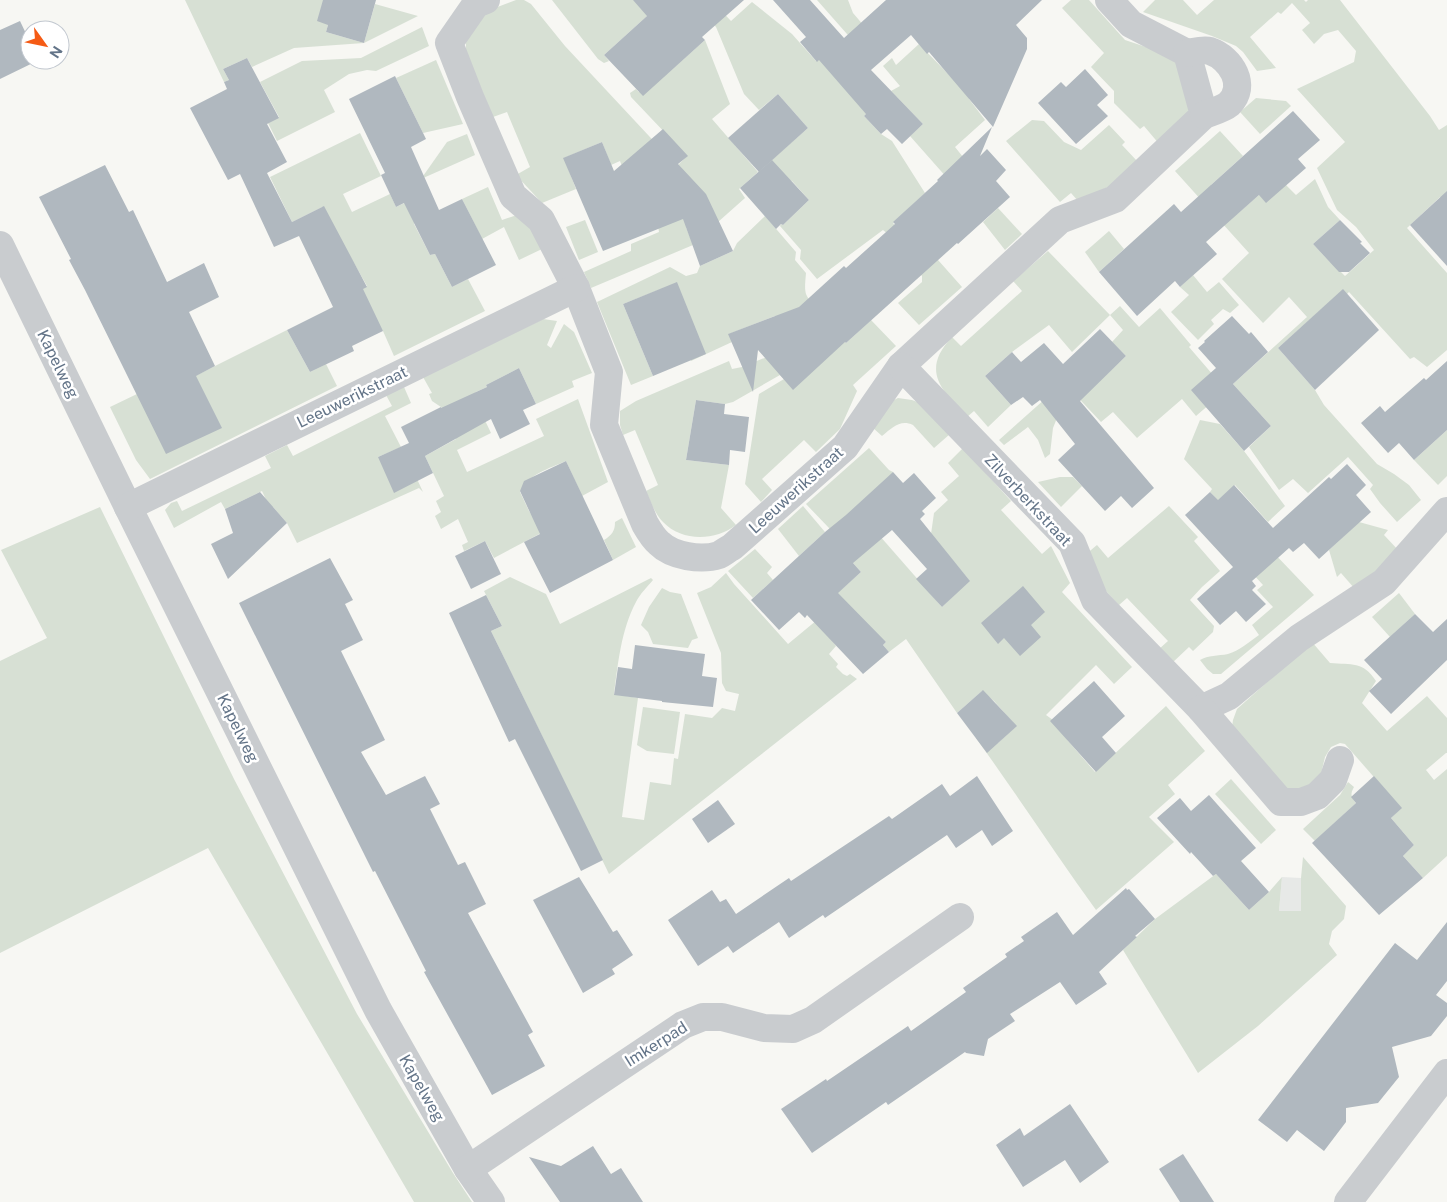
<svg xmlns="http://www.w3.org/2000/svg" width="1447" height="1202" font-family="'Public Sans',sans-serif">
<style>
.built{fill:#e7e9e7}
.green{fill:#d7e0d4}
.building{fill:#b0b8bf}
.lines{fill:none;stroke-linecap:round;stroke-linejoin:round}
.street{stroke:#c9cccf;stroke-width:28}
.labels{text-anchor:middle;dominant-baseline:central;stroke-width:5;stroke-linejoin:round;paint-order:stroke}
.street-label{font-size:16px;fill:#637488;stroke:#fff}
</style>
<rect width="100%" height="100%" fill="#f7f7f3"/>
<polygon class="built" points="1282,877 1301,878 1301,911 1279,911"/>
<g class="green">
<polygon points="185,0 323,0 328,25 326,32 364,43 375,4 418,16 364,43 294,48 252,67 247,58 223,69 229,80 224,82"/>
<polygon points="516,0 524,0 531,4 565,46 677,166 687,156 631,97 630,93 636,89 639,92 669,72 705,40 730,104 712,119 758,172 808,128 778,94 759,110 744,94 716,27 692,0 715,4 731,21 752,2 792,34 816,61 831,49 879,102 864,116 881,134 892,141 925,193 893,223 900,230 907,225 962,287 919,325 898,303 922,282 922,276 894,245 895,240 883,230 817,279 800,259 801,250 780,226 781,224 783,225 809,200 792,181 758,172 739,189 745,198 718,222 711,214 686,227 693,245 591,288 584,272 631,251 631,244 659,232 658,226 629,185 620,161 611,165 602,142 564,158 576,189 542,203 516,175 530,167 507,112 493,117 466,53 466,43 468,34 487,11"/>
<polygon points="552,0 651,0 647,16 604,55 609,61 604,63 598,59"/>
<polygon points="817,0 848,0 853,13 876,40 862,51"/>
<polygon points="1071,0 1089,0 1125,40 1164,53 1174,60 1186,74 1189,110 1183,122 1160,145 1144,126 1140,129 1114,103 1114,91 1091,67 1104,53 1062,8"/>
<polygon points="1155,0 1183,0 1197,15 1214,0 1304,0 1306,2 1308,0 1340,0 1430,116 1439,130 1447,125 1447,204 1440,197 1407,228 1447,273 1447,350 1427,367 1414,357 1410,359 1349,292 1347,294 1325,306 1278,348 1315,390 1324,405 1377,464 1394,474 1409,485 1421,500 1397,522 1380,503 1370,489 1373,485 1348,457 1308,493 1293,479 1279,490 1249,447 1271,426 1233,384 1307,317 1289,297 1263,323 1222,279 1249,253 1175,171 1220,131 1243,156 1211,185 1237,214 1259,195 1286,185 1296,195 1315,179 1328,207 1340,220 1313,244 1330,262 1331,262 1345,276 1374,250 1356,227 1337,210 1317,168 1345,142 1297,89 1354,62 1356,51 1338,30 1324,34 1314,44 1302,30 1310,23 1292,3 1281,14 1278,12 1250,37 1276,68 1257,71 1243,52 1236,46 1212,36 1143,12"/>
<polygon points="422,27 429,46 376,71 367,70 349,74 324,90 335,112 277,141 268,123 279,117 260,82 302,61 361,58"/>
<polygon points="919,44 952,78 987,83 969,99 985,120 955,147 967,162 948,179 910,136 923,124 891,91 900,86 883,66 892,58 896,65"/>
<polygon points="436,60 463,124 423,133 396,78"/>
<polygon points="1256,98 1286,101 1291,106 1260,134 1240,112"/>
<polygon points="1032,120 1044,121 1064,142 1081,150 1109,125 1125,142 1122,145 1138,162 1119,182 1078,201 1071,193 1060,202 1006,141"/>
<polygon points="360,133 381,176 343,194 352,212 390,194 396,207 424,194 414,224 430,255 435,254 452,287 468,279 485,311 394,356 383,331 355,292 367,286 322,207 292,222 270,177"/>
<polygon points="467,134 475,155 421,179 447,142"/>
<polygon points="488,187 502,220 517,215 534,231 542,249 519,260 504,227 482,239 462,199"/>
<polygon points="998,208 1022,234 1005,250 983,222"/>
<path d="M765 216 796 252 795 260 806 273C804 296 804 295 820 311L819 313 846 343 871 320 896 346 853 385 857 391 840 429 816 452 804 440 762 479 772 490 761 502 745 484 759 394 784 379 780 375 733 402 725 404 696 400 686 460 729 465 721 508 736 525C715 541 682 542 663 522 655 514 650 501 646 491L658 485 635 430 623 435 620 425V411L636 401 729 361 732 369 742 367 774 354 775 316 729 334 732 342 691 361 661 289 623 304 653 376 631 385 597 302 670 267 686 276 697 273 700 266 733 251 737 243Z"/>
<polygon points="585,220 598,252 579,260 566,227"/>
<polygon points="1109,231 1124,249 1099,272 1085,252"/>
<path d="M1048 251 1110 315 1120 306 1139 327 1160 308 1191 345 1189 347 1226 390 1196 416 1182 399 1137 438 1113 412 1101 422 1069 388 1053 428 1050 454 1045 458 1038 440 1028 427 1004 445 999 440 1091 358 1107 374 1126 356 1112 342 1123 330 1110 315 1072 352 1049 325 1012 352 985 376 1011 405 988 427 974 411 967 417C942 390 920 371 952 337L961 346 1022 291 1013 281Z"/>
<polygon points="1193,275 1207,292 1219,282 1239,305 1230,313 1223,309 1211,320 1214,324 1198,340 1171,312 1189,295 1180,287"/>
<polygon points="543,319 557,321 547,345 551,348 564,324 574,332 592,373 572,381 574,387 536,404 519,368 486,385 487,387 476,392 447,421 441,407 432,401 429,394 432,393 423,377"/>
<polygon points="287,330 310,372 326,364 337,386 150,479 136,460 110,407 137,394 187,380"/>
<polygon points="404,387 411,403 385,416 401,447 378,457 411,466 423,492 419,488 297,543 287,523 273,507 270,508 262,491 225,509 221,502 174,528 165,510 171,503 177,501 182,511 271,468 265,456 287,445 293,456 392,406 386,395"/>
<path d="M898 398 912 400 920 403 950 434 934 448 913 425C900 419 892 428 882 436L872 427 892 401Z"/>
<path d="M578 399 608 482 582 496 566 461C550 468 527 475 520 492L529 511 543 532 494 558 485 541 464 551 462 545 468 542 458 519 441 529 435 516 441 512 436 501 444 496 425 456 456 439 450 426 480 410 491 433 457 450 467 472 544 436 536 419Z"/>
<path d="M1200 420 1220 424 1244 451 1285 506 1268 522 1235 485 1221 498 1314 595 1221 674H1213L1207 669 1200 660C1208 655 1218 656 1228 654 1239 651 1249 642 1259 635L1252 625 1273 607 1257 590 1263 585 1230 549 1226 509 1210 492 1212 489 1184 459Z"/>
<polygon points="1447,430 1447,476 1438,485 1414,460"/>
<path d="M869 448 889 470 893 472 879 535 942 607 969 580 931 534 934 513 948 500 941 492 959 476 948 463 963 448 1011 501 1001 510 1042 554 1051 546 1070 583 1062 592 1132 667 1114 684 1096 665 1046 715 1053 720 1069 742 1095 772 1166 706 1205 751 1168 785 1175 794 1149 817 1174 842 1096 910C1055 853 1017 795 976 738L985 730 998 743 1016 726 994 701 982 691 957 713 906 639 889 652 883 645 886 642 822 601 843 588 861 572 853 563 829 528 806 504Z"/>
<polygon points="1060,477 1073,477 1082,486 1061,507 1038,482"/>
<polygon points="803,506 825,532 799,556 778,529"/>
<polygon points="1169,506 1198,537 1194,541 1220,571 1202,587 1190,600 1214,626 1213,632 1193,651 1189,647 1171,664 1158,650 1168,641 1127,598 1119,605 1102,587 1085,555 1097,545 1108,558"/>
<polygon points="100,507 234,779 357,1014 453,1173 472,1202 414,1202 208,848 0,953 0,661 47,638 1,550"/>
<path d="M622 518 636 547 613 560 604 540C612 535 615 531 615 522Z"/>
<polygon points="1359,522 1388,530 1384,535 1399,551 1355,589 1341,573 1337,577 1329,550"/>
<polygon points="755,549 772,567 767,573 773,580 753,598 728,571"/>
<path d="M726 573 734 584 788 644 817 620 836 646 829 654 838 664 836 667 843 674 847 676 850 674 857 679 609 874 491 631 502 626 484 591 510 577 546 594 560 624 651 578 653 580C647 587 640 594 636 602 621 630 618 664 614 694L638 698 622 817 644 820 650 782 671 785 674 758 678 759 685 714 712 718 722 708 735 711 739 694 726 691 722 683 721 653 697 593 711 587Z"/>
<polygon points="662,588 670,592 681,594 698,638 692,640 688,648 653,644 648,632 641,625 649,607"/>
<polygon points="1399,593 1415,614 1390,637 1372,617"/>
<path d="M1312 642 1330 663C1352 665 1363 661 1376 681L1362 703 1387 731 1427 696 1447 718V753H1446L1426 770 1434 780 1447 769V856L1423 878 1403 856 1414 845 1391 818 1401 808 1345 744 1340 743 1331 747 1325 757 1321 774 1315 782 1302 789 1284 788 1232 727 1233 720 1237 709Z"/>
<polygon points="643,707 680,712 674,754 647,751 637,745"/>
<polygon points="1231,779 1276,830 1261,844 1215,794"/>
<path d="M1348 782 1354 787C1350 794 1351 797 1356 803L1315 841 1303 829 1340 795Z"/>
<polygon points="1303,857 1346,906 1344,919 1332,931 1329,944 1337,955 1258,1026 1198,1073 1123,950 1155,919 1216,874 1249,910 1269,892 1282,877 1279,911 1301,911 1301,878"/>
</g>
<g class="building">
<polygon points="323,0 376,0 364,43 326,32 328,25 317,21"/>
<polygon points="633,0 744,0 702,37 705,40 643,96 604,55 647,16"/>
<polygon points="773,0 810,0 844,38 886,0 1042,0 1016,25 1027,38 1027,49 993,127 929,52 927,54 911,35 871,70 923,124 902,144 887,129 881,134 864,116 866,114 819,60 817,62 800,42 806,37"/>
<polygon points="20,21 30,42 30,60 39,60 0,79 0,30"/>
<polygon points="247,58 279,118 267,124 287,162 267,173 292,222 324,206 367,287 363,289 383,331 352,346 354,351 310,372 287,330 333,307 299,236 274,247 240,174 228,180 190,108 227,89 224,82 229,80 223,69"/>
<polygon points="1085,69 1108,95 1097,105 1108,116 1076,144 1038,103 1061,82 1066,87"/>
<polygon points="395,76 426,139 411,147 439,210 462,199 496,265 452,287 435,254 430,255 404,203 396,207 381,175 385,173 349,99"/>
<polygon points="778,94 808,128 759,172 728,138"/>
<polygon points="1293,111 1320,140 1298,159 1306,168 1266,203 1259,195 1206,242 1217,254 1180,287 1175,281 1137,316 1099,272 1174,204 1181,212"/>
<polygon points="992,127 980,156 987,149 1006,170 996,181 1010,197 958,244 957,243 846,343 845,342 793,390 758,350 753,392 728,334 799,307 844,266 846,268 895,224 893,222 938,181 937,180"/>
<polygon points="663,129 688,156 678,164 706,194 733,251 700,266 683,219 603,251 563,158 602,142 614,171"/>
<polygon points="772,160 809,200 783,225 781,224 776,229 740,188"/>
<polygon points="105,165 129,212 133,210 167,282 204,263 219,297 189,312 215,366 196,376 222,428 166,454 85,290 69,260 71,259 39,197"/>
<polygon points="1447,191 1447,266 1410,225"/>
<polygon points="1340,220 1362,242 1360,243 1370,253 1349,272 1339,272 1313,244"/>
<polygon points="677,282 706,354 653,376 623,304"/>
<polygon points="1343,289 1379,330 1315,390 1278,348"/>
<polygon points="1232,316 1249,334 1251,332 1268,352 1233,384 1271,426 1244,451 1191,390 1216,368 1198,348 1205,342 1204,341"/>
<polygon points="1100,329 1126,356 1080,401 1154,488 1132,508 1121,496 1105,511 1058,460 1075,444 1040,400 1032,406 1023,397 1011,405 985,376 1012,352 1021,362 1044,343 1063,364"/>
<polygon points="1447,361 1447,430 1414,460 1399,443 1388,453 1361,423 1380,406 1385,412 1424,378 1426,380"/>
<polygon points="519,368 536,404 523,410 530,424 500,439 491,419 425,456 433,473 394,493 378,457 409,443 401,427 441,407 441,408 487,387 486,385"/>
<polygon points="696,400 725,404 724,414 749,417 745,452 730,450 729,465 686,460"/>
<polygon points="566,461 613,560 550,593 524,542 540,534 520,491 524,481"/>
<polygon points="1347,464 1366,485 1356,495 1371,512 1319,559 1304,543 1293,552 1289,548 1252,581 1256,586 1252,590 1266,604 1246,622 1236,611 1220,625 1197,599 1233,567 1185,515 1210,492 1218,500 1234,485 1273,528 1329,477 1331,479"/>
<polygon points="893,472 903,483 914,473 936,498 922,511 925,514 920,519 970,581 942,607 916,579 927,569 892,530 853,563 861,572 838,593 886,642 883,645 889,652 863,674 807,615 805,618 799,612 779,630 751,600 825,532 846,515"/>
<polygon points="260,492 287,523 228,579 211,544 233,533 225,509"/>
<polygon points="485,541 501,574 471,589 455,556"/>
<polygon points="330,558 353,600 345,604 363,640 341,651 385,740 361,752 386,795 425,776 440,804 430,809 458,865 465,862 486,904 468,913 533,1032 528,1035 545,1066 492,1095 424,972 426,971 375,871 373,872 239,603"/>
<polygon points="1023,586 1045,612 1031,625 1041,637 1020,656 1004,638 998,644 981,623"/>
<polygon points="486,595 502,626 491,631 603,860 581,871 515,739 509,742 449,613"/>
<polygon points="1415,614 1433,632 1447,619 1447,660 1391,714 1369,691 1382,679 1364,660"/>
<polygon points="635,645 705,654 702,676 717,678 713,707 662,702 662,701 614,695 618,667 632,669"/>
<polygon points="1094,681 1125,716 1102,737 1116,753 1096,772 1050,721"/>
<polygon points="983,690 1017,726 987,753 957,713"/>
<polygon points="977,776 1013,831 992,846 982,830 956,848 947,835 825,918 823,915 789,938 779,922 733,953 728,946 698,966 668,920 712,890 720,902 726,899 736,914 789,878 791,881 889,816 892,819 942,784 950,796"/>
<polygon points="1374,776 1402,808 1391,818 1414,845 1403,856 1423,878 1379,915 1312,843 1356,803 1351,797"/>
<polygon points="1209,795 1256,848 1241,861 1269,892 1249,910 1216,874 1213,876 1191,852 1190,854 1157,818 1180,798 1191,811"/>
<polygon points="718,800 735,824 708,843 692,819"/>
<polygon points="579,877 613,932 617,930 633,955 612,969 615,974 583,993 533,900"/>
<polygon points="1126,888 1127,890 1129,889 1155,919 1135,936 1137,937 1099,972 1107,984 1076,1005 1060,982 1010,1014 1015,1021 988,1039 984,1056 966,1053 965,1052 888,1105 886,1102 812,1153 781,1109 826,1079 827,1081 908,1026 911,1031 966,992 963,988 1007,957 1005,954 1024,941 1021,937 1057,912 1073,935"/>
<polygon points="1447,922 1447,981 1436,995 1447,1003 1447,1016 1431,1036 1392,1047 1399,1077 1378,1103 1346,1108 1346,1122 1324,1151 1297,1130 1287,1142 1258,1120 1395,943 1417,960"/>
<polygon points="1070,1104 1109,1162 1080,1183 1065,1160 1023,1187 996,1145 1020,1128 1024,1136"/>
<polygon points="593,1146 611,1174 621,1168 643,1202 560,1202 529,1157 561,1166"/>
<polygon points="1183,1154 1214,1202 1180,1202 1159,1169"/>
</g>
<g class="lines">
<g class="street">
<path d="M486 0 476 4 449 43 470 97 513 196 541 220 576 288 609 372 604 425 645 524C649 531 653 538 659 543 672 556 701 561 719 555 723 553 728 549 732 547L845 447 901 366 1060 220 1115 199 1204 115 1187 53 1131 24 1109 0"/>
<path d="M1187 53C1194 52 1203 49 1210 51 1231 58 1248 86 1229 104 1223 109 1212 112 1204 115"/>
<polyline points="0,245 128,507 378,1010 468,1169 491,1202"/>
<polyline points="901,366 1072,543 1095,600 1201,709 1229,696 1299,638 1384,582 1447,511"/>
<polyline points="128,507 576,288"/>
<polyline points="1201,709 1281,802 1301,802 1317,796 1333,780 1340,760"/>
<polyline points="468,1169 683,1025 703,1017 722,1017 764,1028 793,1029 813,1020 960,917"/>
<polyline points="1348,1202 1447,1073"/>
</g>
</g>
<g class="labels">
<g class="street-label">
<text transform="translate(58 364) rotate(64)">Kapelweg</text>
<text transform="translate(352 397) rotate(-26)">Leeuwerikstraat</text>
<text transform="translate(796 490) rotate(-42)">Leeuwerikstraat</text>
<text transform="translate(1028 500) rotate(47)">Zilverberkstraat</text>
<text transform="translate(238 728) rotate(64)">Kapelweg</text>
<text transform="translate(656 1044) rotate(-32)">Imkerpad</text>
<text transform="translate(422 1088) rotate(60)">Kapelweg</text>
</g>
</g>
<g transform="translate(45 45) rotate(123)"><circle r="24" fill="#ffffff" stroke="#c1c7cf"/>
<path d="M0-4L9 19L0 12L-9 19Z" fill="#f55b15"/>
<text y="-8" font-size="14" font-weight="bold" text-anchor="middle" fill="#637488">N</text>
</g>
</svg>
